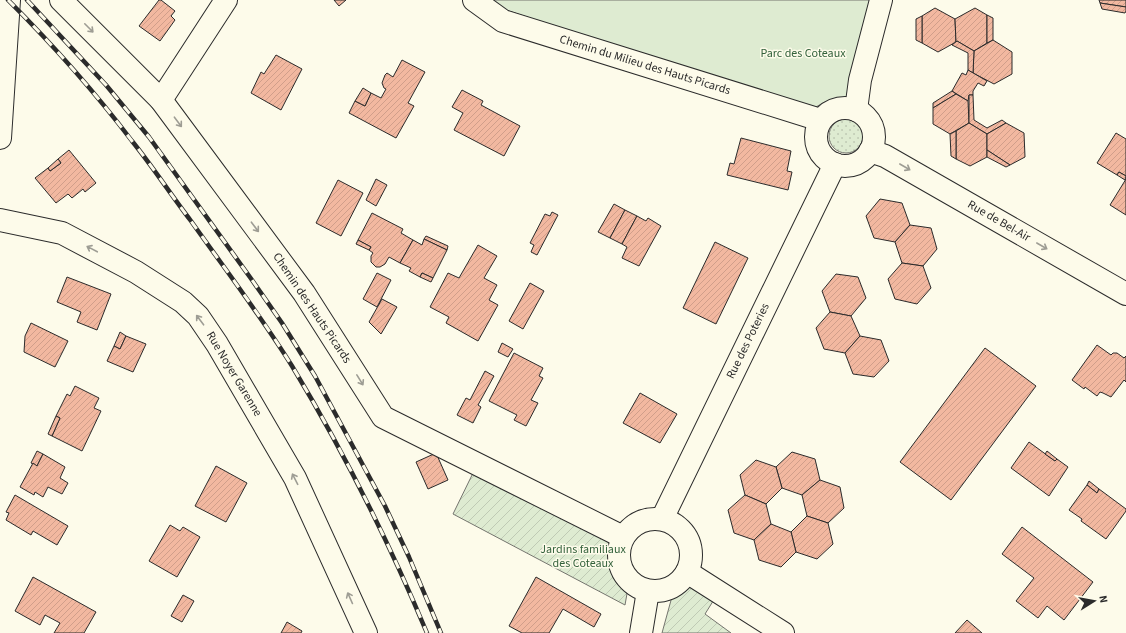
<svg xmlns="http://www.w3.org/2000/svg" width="1126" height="633" font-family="'Source Sans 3',sans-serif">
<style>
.grass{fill:url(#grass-dots);stroke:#74746e}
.park{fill:#deebd1;stroke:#74746e}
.garden{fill:url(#garden-furrows);stroke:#74746e}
.building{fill:url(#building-hatch);stroke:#2b2b2b}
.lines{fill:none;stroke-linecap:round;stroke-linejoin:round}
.minor-casing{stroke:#2b2b2b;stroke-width:24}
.minor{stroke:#fdfbea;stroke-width:22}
.rail-casing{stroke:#2b2b2b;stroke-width:4.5}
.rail{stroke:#fdfbea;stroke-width:3;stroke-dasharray:9;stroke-linecap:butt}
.oneway{stroke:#9e9d94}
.labels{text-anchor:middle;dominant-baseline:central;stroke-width:3;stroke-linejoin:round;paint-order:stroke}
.park-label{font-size:12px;fill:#34623c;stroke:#fdfbea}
.street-label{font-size:12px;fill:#2b2b2b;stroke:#fdfbea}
</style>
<defs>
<pattern id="grass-dots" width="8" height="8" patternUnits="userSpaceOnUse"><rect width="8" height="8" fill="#deebd1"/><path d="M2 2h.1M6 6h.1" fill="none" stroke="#bfcab4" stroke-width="1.8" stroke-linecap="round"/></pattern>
<pattern id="garden-furrows" width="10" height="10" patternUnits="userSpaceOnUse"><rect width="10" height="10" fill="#deebd1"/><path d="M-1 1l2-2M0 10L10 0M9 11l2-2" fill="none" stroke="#bfcab4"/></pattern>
<pattern id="building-hatch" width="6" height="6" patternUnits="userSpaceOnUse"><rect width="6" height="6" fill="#f2b8a0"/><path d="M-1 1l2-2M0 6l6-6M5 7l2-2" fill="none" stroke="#d09e8a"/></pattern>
</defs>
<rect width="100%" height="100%" fill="#fdfbea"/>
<circle class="grass" cx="846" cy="136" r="17"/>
<path class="park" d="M491 0H872L849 98C836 97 827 100 816 107L754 93 506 10Z"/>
<g class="garden">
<polygon points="474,471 612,544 618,573 628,588 625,605 453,514"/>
<polygon points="690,587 715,598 705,614 731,633 662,633 673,593"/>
</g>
<g class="building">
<polygon points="159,0 161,0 175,11 171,16 175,20 160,41 139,26"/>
<polygon points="334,0 346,0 339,6"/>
<polygon points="1099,0 1126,0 1126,7 1100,3"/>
<polygon points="1100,3 1126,7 1126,11 1125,13 1102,9"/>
<polygon points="935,8 955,19 956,42 938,52 922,43 922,16"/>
<polygon points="975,8 987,15 987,43 974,51 957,41 956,42 955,19"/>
<polygon points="987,15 993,18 993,40 987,43"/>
<polygon points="922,16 922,43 916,40 916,19"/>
<polygon points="993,40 1012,52 1012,74 994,84 973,73 974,51"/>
<polygon points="957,41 974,51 973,73 968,70 968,53 952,45"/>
<polygon points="276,55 302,69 281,110 251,93 261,72 264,74"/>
<polygon points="402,60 425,72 408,103 414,106 396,138 349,113 355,101 365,106 371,93 381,98 386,89 384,88 382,83 385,75 387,73 393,77"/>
<polygon points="968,70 987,81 984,86 978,83 973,91 973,95 969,95 968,101 952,91 962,73 966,75"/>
<polygon points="363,88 371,93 365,106 355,101"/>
<polygon points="462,90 483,101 481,105 520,126 504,156 454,130 463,113 452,107"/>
<polygon points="952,91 956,94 933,108 933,103"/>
<polygon points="956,94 968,101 969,123 950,134 933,124 933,108"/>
<polygon points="969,95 973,95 974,120 987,128 1002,120 1006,123 987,134 969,123"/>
<polygon points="969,123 987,134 987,157 970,166 956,159 956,131"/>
<polygon points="1006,123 1024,133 1025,157 1010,165 987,150 987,134"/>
<polygon points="956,131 956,159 951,156 950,134"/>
<polygon points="1116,133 1126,139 1126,176 1119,172 1117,175 1097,163"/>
<polygon points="741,138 791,151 787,171 792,172 788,190 727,175 730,163 734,164"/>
<polygon points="69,150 96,183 85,192 83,189 72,198 68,194 56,203 35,178 48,168 50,171 61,163 58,159"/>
<polygon points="987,150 1010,165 1006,167 987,157"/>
<polygon points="58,159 61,163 50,171 48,168"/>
<polygon points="1119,172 1126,176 1125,180 1117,175"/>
<polygon points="376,179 387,185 376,206 366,200"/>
<polygon points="1126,179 1126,215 1110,205"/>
<polygon points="338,180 363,193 341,236 316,223"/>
<polygon points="880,199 902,203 910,225 895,242 874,238 866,216"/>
<polygon points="614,204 625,210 610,238 598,232"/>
<polygon points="625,210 637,216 622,244 610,238"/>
<polygon points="552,212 558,215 537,255 531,252 534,245 530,243 545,214 550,216"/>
<polygon points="372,213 403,229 401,233 413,240 400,263 389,257 385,264 380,267 376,267 371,262 371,256 373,253 369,250 371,247 358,240"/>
<polygon points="637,216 646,221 648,218 661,226 639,266 622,258 627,247 622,244"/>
<polygon points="910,225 931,228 937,249 923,266 902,263 895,242"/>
<polygon points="426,236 448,246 447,250 424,239"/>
<polygon points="424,239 447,250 433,278 422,273 420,277 409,271 411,268 400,263 413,240 422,245"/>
<polygon points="358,240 371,247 369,250 356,244"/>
<polygon points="715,242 748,258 716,324 683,308"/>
<polygon points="478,245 497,256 484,278 497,285 489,300 498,305 478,341 446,323 449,317 430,307 448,273 459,278"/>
<polygon points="902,263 923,266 931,288 917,304 895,299 888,279"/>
<polygon points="377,273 391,280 377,307 363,299"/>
<polygon points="422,273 433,278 431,282 420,277"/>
<polygon points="836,274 858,277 866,298 851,316 830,312 822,291"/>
<polygon points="67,277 111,294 97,330 77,322 81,312 57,302"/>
<polygon points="530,283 544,291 523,329 509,321"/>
<polygon points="382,299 397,307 381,334 369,322"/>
<polygon points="830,312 851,316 860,336 845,353 824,349 816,328"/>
<polygon points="31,323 68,341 55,367 24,352 25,336"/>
<polygon points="120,332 126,336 120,349 114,346"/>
<polygon points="126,336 146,344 133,372 107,361 114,346 120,349"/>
<polygon points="860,336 881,340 889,361 874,377 853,374 845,353"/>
<polygon points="502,343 513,349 508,357 498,352"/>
<polygon points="1097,345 1111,355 1113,353 1117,353 1124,358 1126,356 1126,382 1124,380 1111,397 1103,393 1100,392 1097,396 1085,387 1084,389 1072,380"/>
<polygon points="985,348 1036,386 951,500 900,462"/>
<polygon points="514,353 543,368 539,376 543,378 531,400 538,403 526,426 514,420 517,415 489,401"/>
<polygon points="485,371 494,376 478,405 481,407 473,423 457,415 466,398 470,400"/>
<polygon points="75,386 99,398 94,408 101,411 82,451 52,436 60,418 56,416 67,394 70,396"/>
<polygon points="640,393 677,414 660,443 623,423"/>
<polygon points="56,416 60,418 52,436 48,434"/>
<polygon points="1029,442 1055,461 1057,459 1068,467 1049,496 1011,468"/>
<polygon points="37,451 43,454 37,466 31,463"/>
<polygon points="1047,451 1057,459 1055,461 1045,454"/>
<polygon points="792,452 815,459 820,480 802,495 782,488 776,467"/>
<polygon points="436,453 448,480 428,489 416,462"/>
<polygon points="43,454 65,467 60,478 68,483 62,494 48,487 43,497 35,492 34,495 20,487 33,463 37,466"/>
<polygon points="756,460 776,467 782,488 766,504 745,495 740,475"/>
<polygon points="216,466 247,483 226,522 195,506"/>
<polygon points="820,480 840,487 844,508 828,523 807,516 802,495"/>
<polygon points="1089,481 1099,489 1097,493 1087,485"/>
<polygon points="1087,485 1097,493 1099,489 1126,509 1126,511 1106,539 1081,521 1082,519 1069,510"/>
<polygon points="15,495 68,526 57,545 33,531 31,535 6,520 9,513 6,512"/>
<polygon points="745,495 766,504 771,524 754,540 734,533 728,510"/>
<polygon points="807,516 828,523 833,544 817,559 796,552 791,532"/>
<polygon points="771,524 791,532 796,552 781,567 759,560 754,540"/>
<polygon points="170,525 180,531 183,527 200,537 177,577 149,561"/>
<polygon points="1022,527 1093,582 1064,620 1047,606 1038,618 1016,601 1034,578 1002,554"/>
<polygon points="33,577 96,612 84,633 54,633 60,623 45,615 40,625 15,611"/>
<polygon points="536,577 601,614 594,627 563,609 549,633 522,633 509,626"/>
<polygon points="183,595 194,601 182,622 171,616"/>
<polygon points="967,620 982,633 955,633"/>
<polygon points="287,622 302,631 301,633 281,633"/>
</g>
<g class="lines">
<g class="minor-casing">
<g id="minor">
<polyline points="61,0 161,100 304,293 383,417 623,537"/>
<polyline points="474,0 503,21 814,118 818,124"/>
<polyline points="161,100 226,0"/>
<circle cx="845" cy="137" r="29"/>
<polyline points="856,110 860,80 881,0"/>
<polyline points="0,138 9,0"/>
<polyline points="870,151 885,156 1126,294"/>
<polyline points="0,220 62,233 136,272 183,302 198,316 217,344 295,478 366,633"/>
<circle cx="655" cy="555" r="36"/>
<polyline points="662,519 835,164"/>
<polyline points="687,572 783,633"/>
<polyline points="641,633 648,591"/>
</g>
</g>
<use href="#minor" class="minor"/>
<g class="rail-casing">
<g id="rail">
<path d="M8 0C52 44 94 91 132 141 153 167 171 195 191 221 225 269 261 316 292 366 344 452 388 540 427 633"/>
<polyline points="27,0 106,85 149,137 252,280 282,323 315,376 385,506 409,557 441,633"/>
</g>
</g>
<use href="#rail" class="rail"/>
</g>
<defs><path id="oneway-shaft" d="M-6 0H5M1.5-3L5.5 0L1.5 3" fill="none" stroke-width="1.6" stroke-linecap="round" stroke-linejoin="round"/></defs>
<g class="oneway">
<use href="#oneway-shaft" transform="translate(89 28) rotate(45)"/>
<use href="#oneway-shaft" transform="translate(178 122) rotate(53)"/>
<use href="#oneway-shaft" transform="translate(905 167) rotate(30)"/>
<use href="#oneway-shaft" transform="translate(255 227) rotate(53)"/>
<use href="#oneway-shaft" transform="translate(1042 246) rotate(30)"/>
<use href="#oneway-shaft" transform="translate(92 249) rotate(-152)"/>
<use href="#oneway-shaft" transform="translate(200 320) rotate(-127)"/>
<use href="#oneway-shaft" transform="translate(360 380) rotate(58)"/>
<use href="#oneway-shaft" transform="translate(295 479) rotate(-117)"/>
<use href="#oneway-shaft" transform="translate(350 598) rotate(-114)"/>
</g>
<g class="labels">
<g class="park-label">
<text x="803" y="53">Parc des Coteaux</text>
<text x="583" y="549">Jardins familiaux<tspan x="583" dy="14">des Coteaux</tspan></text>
</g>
<g class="street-label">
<text transform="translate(645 65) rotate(17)">Chemin du Milieu des Hauts Picards</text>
<text transform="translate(999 221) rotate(30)">Rue de Bel-Air</text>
<text transform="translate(312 308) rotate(56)">Chemin des Hauts Picards</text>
<text transform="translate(748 341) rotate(-64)">Rue des Poteries</text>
<text transform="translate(234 374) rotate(59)">Rue Noyer Garenne</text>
</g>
</g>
<g transform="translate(1094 601) rotate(79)" stroke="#fdfbea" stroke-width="3" paint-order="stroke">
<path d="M0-3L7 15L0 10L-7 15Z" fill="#2b2b2b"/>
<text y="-6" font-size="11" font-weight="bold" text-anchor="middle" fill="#2b2b2b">N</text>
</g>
</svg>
